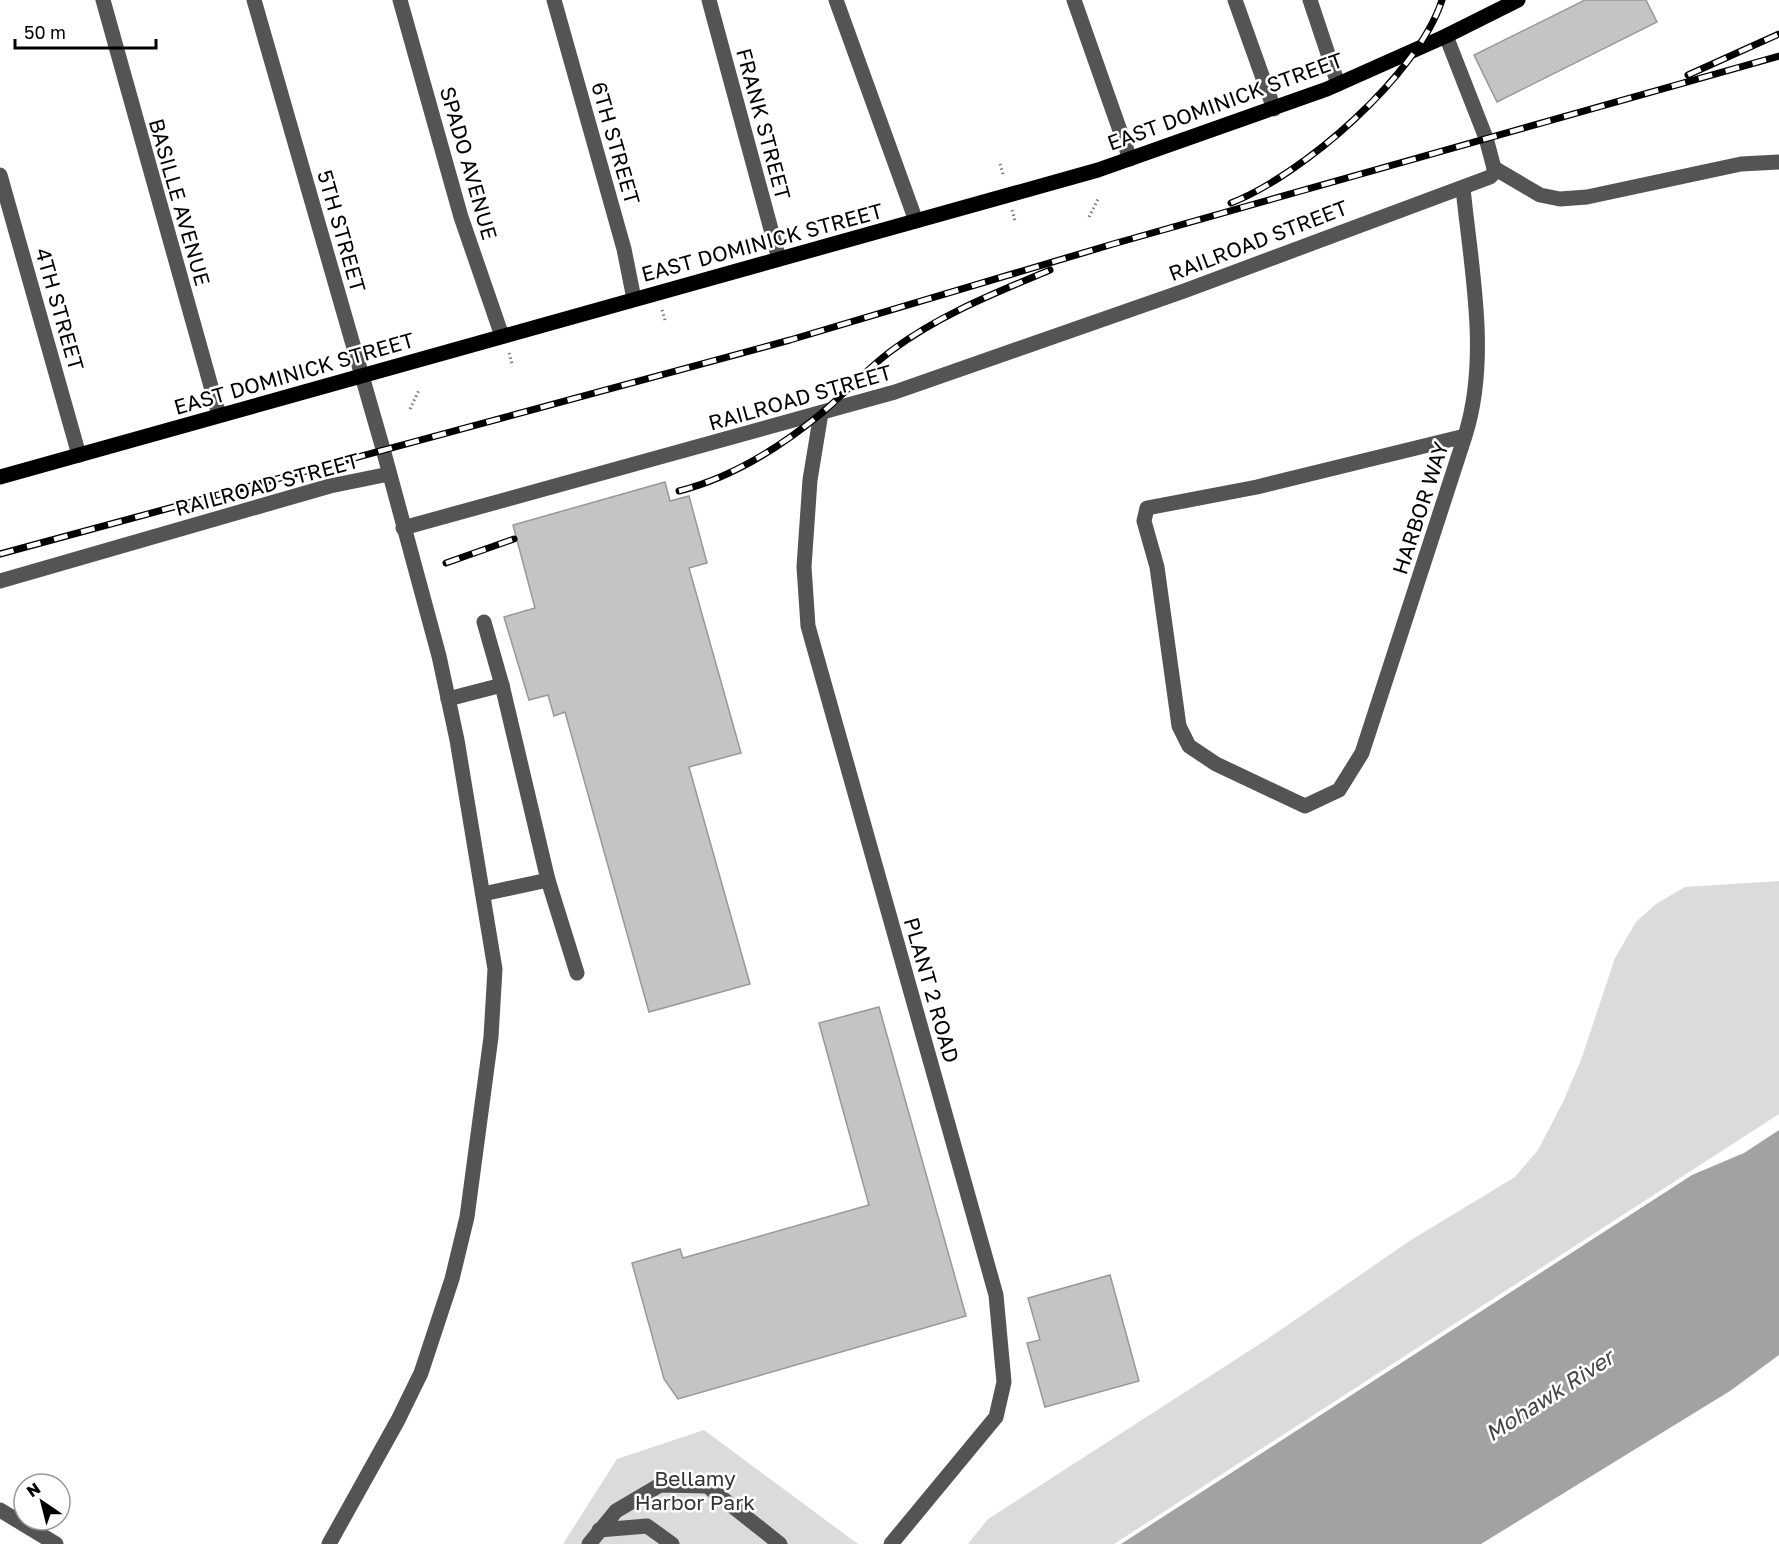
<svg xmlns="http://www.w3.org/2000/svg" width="1779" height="1544" font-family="'Golos Text',sans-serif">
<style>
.green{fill:#dbdbdb}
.water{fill:#a2a2a2}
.building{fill:#c4c4c4;stroke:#989898;stroke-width:1.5}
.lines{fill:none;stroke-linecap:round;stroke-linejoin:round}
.path{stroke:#767676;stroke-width:3;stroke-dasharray:1.5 3;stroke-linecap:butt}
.minor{stroke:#545454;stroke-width:15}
.major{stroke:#000;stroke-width:15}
.rail-casing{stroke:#000;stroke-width:7}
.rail{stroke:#fff;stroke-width:4.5;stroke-dasharray:14;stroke-linecap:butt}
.labels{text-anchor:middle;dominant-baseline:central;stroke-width:5;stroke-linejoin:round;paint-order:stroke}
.street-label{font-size:21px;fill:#000;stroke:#fff}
.park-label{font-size:21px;fill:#323232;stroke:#fff}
.water-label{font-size:22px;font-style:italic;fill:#434343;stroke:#fff}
</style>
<rect width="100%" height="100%" fill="#fff"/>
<g class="green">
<polygon points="1779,881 1779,1114 1114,1544 968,1544 988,1519 1266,1340 1411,1240 1515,1177 1538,1150 1563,1102 1581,1060 1615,958 1636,922 1656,904 1685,887"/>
<polygon points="704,1430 858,1544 563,1544 617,1459"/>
</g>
<polygon class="water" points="1779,1130 1779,1355 1730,1391 1481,1544 1121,1544 1692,1175 1744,1153"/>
<g class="building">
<polygon points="1585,0 1646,0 1657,22 1497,102 1474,55"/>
<polygon points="665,482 670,501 689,496 707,563 689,568 741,753 689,767 750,984 649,1012 565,712 554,716 548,695 529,700 504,617 535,608 513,525"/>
<polygon points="879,1007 966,1316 678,1399 664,1379 632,1263 680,1249 683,1258 869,1205 819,1023"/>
<polygon points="1110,1275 1139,1381 1045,1407 1027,1343 1040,1340 1028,1298"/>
</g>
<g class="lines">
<g class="path">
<polyline points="1000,164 1003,174"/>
<polyline points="1012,210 1015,221"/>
<polyline points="1089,217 1098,199"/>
<polyline points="662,310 665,320"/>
<polyline points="509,353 512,364"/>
<polyline points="410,409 419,390"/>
</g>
<g class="minor">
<polyline points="103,0 219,415"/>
<polyline points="254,0 383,449 439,656 457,740 495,969 491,1037 467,1217 452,1279 421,1373 398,1420 329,1544"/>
<polyline points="400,0 461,217 502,336"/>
<polyline points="554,0 624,249 634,299"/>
<polyline points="709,0 779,259"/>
<polyline points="836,0 916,221"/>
<polyline points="1074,0 1130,159"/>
<polyline points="1235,0 1274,109"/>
<polyline points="1310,0 1338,84"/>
<polyline points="1494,168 1540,195 1560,199 1587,197 1741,164 1779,162"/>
<polyline points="0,175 79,455"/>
<path d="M1463 188C1471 269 1490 357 1465 436L1362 753 1339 790 1305 806 1216 764 1189 746 1179 726 1157 567 1144 521 1147 508 1257 487 1465 436"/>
<polyline points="821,413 810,480 804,567 808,626 996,1295 1004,1382 996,1417 891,1544"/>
<polyline points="403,528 895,392 1184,291 1490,177 1495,172 1486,138 1446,36"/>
<polyline points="0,581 330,486 389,474"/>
<polyline points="484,622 502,685 548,880 577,973"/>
<polyline points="448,699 502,685"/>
<polyline points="483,894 548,880"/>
<polyline points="0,1510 56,1544"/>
<polyline points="599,1530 647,1526 672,1544"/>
<polyline points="589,1544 616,1511 660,1485 707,1486 780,1544"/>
</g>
<polyline class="major" points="0,477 1098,170 1327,89 1446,36 1518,0"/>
<g class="rail-casing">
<g id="rail">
<polyline points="1688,75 1779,34"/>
<path d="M1231 203C1303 175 1418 75 1442 0"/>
<path d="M679 491C731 478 782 446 823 412 846 392 867 369 891 351 939 315 995 293 1050 270"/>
<polyline points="0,554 790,340 1113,244 1779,56"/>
<polyline points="446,563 514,539"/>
</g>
</g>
<use href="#rail" class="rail"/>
</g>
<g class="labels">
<g class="street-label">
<text transform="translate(1225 101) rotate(-20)">EAST DOMINICK STREET</text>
<text transform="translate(764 124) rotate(75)">FRANK STREET</text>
<text transform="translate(616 143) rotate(74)">6TH STREET</text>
<text transform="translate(469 163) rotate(74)">SPADO AVENUE</text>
<text transform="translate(180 202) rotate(74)">BASILLE AVENUE</text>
<text transform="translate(342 231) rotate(74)">5TH STREET</text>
<text transform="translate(1258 240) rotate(-21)">RAILROAD STREET</text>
<text transform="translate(762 242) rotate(-15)">EAST DOMINICK STREET</text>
<text transform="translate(60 309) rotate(74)">4TH STREET</text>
<text transform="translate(294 373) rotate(-16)">EAST DOMINICK STREET</text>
<text transform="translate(800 397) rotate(-16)">RAILROAD STREET</text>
<text transform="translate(267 484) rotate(-15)">RAILROAD STREET</text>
<text transform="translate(1420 508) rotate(-72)">HARBOR WAY</text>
<text transform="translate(932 990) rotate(74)">PLANT 2 ROAD</text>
</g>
<g class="park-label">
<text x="695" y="1478">Bellamy<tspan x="695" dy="24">Harbor Park</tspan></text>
</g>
<g class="water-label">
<text transform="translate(1549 1395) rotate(-33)">Mohawk River</text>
</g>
</g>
<g transform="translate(42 1502) rotate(325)"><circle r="28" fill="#ffffff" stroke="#999999" stroke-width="1.5"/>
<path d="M0-4.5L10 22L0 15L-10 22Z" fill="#000000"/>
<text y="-9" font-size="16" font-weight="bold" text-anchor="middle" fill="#000000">N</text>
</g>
<path d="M15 39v9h141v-9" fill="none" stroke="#000000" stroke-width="3"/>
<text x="24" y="39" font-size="18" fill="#000000" stroke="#ffffff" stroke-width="4.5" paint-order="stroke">50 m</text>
</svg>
